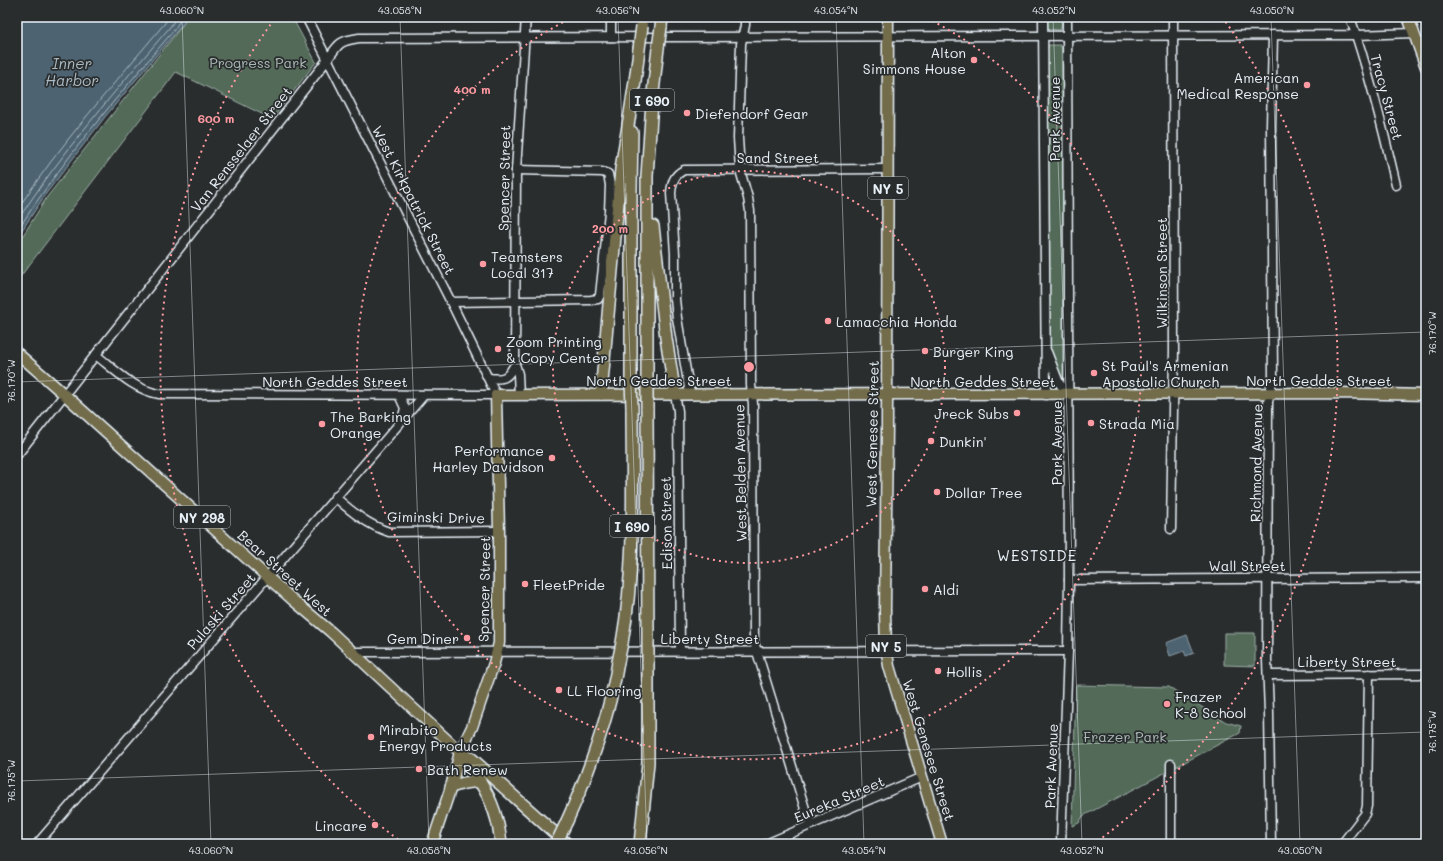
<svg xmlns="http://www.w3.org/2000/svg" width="1443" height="861" font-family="Mali,sans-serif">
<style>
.green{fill:#526b58;stroke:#9daea8}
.water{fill:#4d6471;stroke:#8b9ca7}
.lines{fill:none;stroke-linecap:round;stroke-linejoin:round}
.shore{stroke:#aab9c2;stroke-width:1}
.minor-casing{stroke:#e8f1f8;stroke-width:11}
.major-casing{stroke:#e8f1f8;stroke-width:13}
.highway-casing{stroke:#e8f1f8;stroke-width:14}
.minor{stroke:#2a2d2e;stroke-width:8}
.major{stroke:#726c4b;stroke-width:10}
.highway{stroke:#726c4b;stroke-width:11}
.rail{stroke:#e8f1f8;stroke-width:2;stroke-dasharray:6 3;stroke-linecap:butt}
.highway-bridge-casing{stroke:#e8f1f8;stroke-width:14;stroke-linecap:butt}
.highway-bridge{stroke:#726c4b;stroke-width:11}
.ticks{fill:none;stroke:#e8f1f8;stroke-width:1;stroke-opacity:0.45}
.ring{fill:none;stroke:#ff9aa2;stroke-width:2;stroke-dasharray:2 4}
.poi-dot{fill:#ff9aa2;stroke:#2a2d2e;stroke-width:1.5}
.labels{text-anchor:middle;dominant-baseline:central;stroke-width:3.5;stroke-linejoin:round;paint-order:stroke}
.shield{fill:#2a2d2e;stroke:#afb6bb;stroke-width:1}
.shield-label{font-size:13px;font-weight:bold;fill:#e8f1f8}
.poi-label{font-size:14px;fill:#e8f1f8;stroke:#2a2d2e;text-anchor:start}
.park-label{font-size:14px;fill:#acbbb8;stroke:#2a2d2e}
.street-label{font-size:14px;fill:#e8f1f8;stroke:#2a2d2e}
.water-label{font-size:15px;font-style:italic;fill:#aab9c2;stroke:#2a2d2e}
.neighbourhood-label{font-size:15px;letter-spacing:1px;fill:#e8f1f8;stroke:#2a2d2e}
.centre{fill:#ff9aa2;stroke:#2a2d2e;stroke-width:2}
.ring-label{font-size:12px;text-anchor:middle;font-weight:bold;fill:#ff9aa2;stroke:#2a2d2e;stroke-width:3.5;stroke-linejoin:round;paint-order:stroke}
.neatline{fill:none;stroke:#e8f1f8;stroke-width:1.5}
.ticks-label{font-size:10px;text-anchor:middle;fill:#e8f1f8}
</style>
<rect width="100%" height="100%" fill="#2a2d2e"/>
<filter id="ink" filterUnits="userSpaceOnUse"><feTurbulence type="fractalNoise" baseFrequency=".025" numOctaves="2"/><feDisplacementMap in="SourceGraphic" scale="8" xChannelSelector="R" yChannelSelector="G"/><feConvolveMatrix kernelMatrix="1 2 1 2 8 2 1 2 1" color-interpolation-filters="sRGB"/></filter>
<g filter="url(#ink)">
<g class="green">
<polygon points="185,17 292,17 316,62 272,119 176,72 17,281 17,245 47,197 185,22 183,20"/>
<polygon points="1047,17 1062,17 1061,29 1059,30 1048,29"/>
<polygon points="1049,45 1060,45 1062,49 1064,383 1061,382 1049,345 1047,49"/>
<polygon points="1224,633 1255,633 1255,666 1224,665"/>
<polygon points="1076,685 1169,687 1226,722 1241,726 1240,733 1083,816 1079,823 1072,826"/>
</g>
<g class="water">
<polygon points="17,17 185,17 183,20 185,21 105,117 45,195 17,238"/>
<polygon points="1187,635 1194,653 1186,656 1184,651 1170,656 1166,643"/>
</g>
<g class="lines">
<g class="shore">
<path d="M17 210C60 144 114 84 165 23L169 17"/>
<path d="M17 221C62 152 116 90 170 27L174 21 175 17"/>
<path d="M17 231C63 159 119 95 174 30L179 22 180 17"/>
</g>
<g class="minor-casing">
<g id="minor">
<polyline points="611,17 611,37"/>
<polyline points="745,17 745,25 741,44 738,138 740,170 748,198 750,211 751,385 753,404 754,642 806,812 812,824"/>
<polyline points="1043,17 1046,395"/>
<path d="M1350 17C1369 72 1383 128 1396 185"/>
<polyline points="451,302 591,300 598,299 600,295 609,212 610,185 608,174 602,172 516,170"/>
<polyline points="1047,352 1059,383 1069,395"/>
<path d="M96 355C115 370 134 390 159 394L496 395 451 302 306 17"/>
<path d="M489 378C504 380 508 378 515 364"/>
<polyline points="675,394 678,411 680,651"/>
<path d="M690 394 677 318 675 299V254L671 193C672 182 674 175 684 170L888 169"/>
<polyline points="399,395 405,408 403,416"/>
<polyline points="519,395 518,374 515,364 516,170 526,17"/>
<path d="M17 455 328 59C339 43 339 41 359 38L1357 35 1414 33"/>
<path d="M335 497C352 512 368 525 389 532L499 531"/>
<polyline points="1171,529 1174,350 1173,17"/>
<polyline points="1069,580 1426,578"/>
<polyline points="353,652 1068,651"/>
<polyline points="1268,675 1426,674"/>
<polyline points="1171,764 1171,844"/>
<polyline points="37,844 424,395"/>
<polyline points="766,844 922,777"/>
<polyline points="1061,844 1068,651 1069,580 1067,17"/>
<polyline points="1271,844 1269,713 1267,660 1268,402 1273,376 1271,126 1273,35"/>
<polyline points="1342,844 1365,814 1367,806 1369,674"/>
</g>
</g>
<g class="major-casing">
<g id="major">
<polyline points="888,17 887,427 885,611 886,647 889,666 942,844"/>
<polyline points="1408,17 1426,67"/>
<polyline points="17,353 65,395 293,600 331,632 460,752"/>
<polyline points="432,844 451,787 460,752 472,727 494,663 499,643 499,531 496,395 1342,393 1426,395"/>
</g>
</g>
<g class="highway-casing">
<g id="highway">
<polyline points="661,27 662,17"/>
<polyline points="653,226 666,338 675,394"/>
<polyline points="647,379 647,176 652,102 658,48"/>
<polyline points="631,380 631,191 632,132"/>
<path d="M601 394 621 169C627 129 635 89 639 49"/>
<polyline points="647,408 648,642"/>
<path d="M622 643C636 565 632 486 632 408"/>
<polyline points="460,752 472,759 567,844"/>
<path d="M461 753C466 764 473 772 480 782 492 800 499 822 501 844"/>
<polyline points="451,787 464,783 480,781"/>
<path d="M567 821C590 770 609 718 618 662"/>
<polyline points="640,844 648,763 648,662"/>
</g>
</g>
<use href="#minor" class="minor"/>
<use href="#major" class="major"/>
<use href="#highway" class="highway"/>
<polyline class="rail" points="1420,844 1426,835"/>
<g class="highway-bridge-casing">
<g id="highway-bridge">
<polyline points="658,48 661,27"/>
<polyline points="639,49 642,26"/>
<polyline points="647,379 647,408"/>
<polyline points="631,380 632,408"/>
<polyline points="648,642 648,662"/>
<polyline points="618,662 622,643"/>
<polyline points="556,844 567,821"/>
</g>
</g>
<use href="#highway-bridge" class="highway-bridge"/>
</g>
</g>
<path class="ticks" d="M182 17 211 844M400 17 429 844M618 17 647 844M836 17 864 844M1053 17 1082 844M1271 17 1300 844M17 382 1426 332M17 781 1426 732"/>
<g class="ring">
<circle cx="749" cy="367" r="196"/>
<path d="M927 18A392 392 0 1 1 571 18"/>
<path d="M403 843A588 588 0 0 1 276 17M1222 17A588 588 0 0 1 1095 843"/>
</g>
<g class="poi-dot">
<circle cx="974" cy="60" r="4"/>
<circle cx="1307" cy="85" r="4"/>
<circle cx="687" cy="113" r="4"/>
<circle cx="483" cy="264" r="4"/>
<circle cx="828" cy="321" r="4"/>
<circle cx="498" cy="349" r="4"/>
<circle cx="925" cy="351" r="4"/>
<circle cx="1094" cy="373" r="4"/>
<circle cx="1017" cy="413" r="4"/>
<circle cx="1091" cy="423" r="4"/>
<circle cx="322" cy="424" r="4"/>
<circle cx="931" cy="441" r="4"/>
<circle cx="552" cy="458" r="4"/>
<circle cx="937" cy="492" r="4"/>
<circle cx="525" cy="584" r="4"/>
<circle cx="925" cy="589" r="4"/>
<circle cx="467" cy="638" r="4"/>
<circle cx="938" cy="671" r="4"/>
<circle cx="559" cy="690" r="4"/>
<circle cx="1167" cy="704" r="4"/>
<circle cx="371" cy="737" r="4"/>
<circle cx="419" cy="769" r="4"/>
<circle cx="375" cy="825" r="4"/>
</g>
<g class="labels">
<g class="shield">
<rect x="630" y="89" width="44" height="22" rx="3"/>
<rect x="868" y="177" width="40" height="22" rx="3"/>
<rect x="174" y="506" width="56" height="22" rx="3"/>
<rect x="610" y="515" width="44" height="22" rx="3"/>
<rect x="866" y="635" width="40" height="22" rx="3"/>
</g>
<g class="shield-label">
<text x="652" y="100">I 690</text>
<text x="888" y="188">NY 5</text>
<text x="202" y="517">NY 298</text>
<text x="632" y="526">I 690</text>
<text x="886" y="646">NY 5</text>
</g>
<g class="poi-label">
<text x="966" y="52" text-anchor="end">Alton<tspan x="966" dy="16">Simmons House</tspan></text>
<text x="1299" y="77" text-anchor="end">American<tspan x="1299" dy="16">Medical Response</tspan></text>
<text x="695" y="113">Diefendorf Gear</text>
<text x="491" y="256">Teamsters<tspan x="491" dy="16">Local 317</tspan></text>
<text x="836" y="321">Lamacchia Honda</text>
<text x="506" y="341">Zoom Printing<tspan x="506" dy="16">&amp; Copy Center</tspan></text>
<text x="933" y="351">Burger King</text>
<text x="1102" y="365">St Paul's Armenian<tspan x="1102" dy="16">Apostolic Church</tspan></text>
<text x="1009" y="413" text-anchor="end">Jreck Subs</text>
<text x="330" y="416">The Barking<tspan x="330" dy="16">Orange</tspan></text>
<text x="1099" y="423">Strada Mia</text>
<text x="939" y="441">Dunkin'</text>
<text x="544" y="450" text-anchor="end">Performance<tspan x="544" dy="16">Harley Davidson</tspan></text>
<text x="945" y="492">Dollar Tree</text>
<text x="533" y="584">FleetPride</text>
<text x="933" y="589">Aldi</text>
<text x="459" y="638" text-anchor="end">Gem Diner</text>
<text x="946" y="671">Hollis</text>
<text x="567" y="690">LL Flooring</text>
<text x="1175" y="696">Frazer<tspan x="1175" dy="16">K-8 School</tspan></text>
<text x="379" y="729">Mirabito<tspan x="379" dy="16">Energy Products</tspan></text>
<text x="427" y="769">Bath Renew</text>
<text x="367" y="825" text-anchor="end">Lincare</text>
</g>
<g class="park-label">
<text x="258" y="62">Progress Park</text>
<text x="1125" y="736">Frazer Park</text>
</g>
<g class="street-label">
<text transform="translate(1387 97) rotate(75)">Tracy Street</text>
<text transform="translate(1054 119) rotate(-90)">Park Avenue</text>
<text transform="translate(241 149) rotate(-52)">Van Rensselaer Street</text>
<text x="778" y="157">Sand Street</text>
<text transform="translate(504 178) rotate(-89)">Spencer Street</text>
<text transform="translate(414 200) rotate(63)">West Kirkpatrick Street</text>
<text transform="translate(1161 273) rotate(-90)">Wilkinson Street</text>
<text x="659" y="380">North Geddes Street</text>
<text x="1319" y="380">North Geddes Street</text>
<text x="335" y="381">North Geddes Street</text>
<text x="983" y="381">North Geddes Street</text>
<text transform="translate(872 434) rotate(-89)">West Genesee Street</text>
<text transform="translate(1056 443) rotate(-90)">Park Avenue</text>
<text transform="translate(1256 463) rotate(-89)">Richmond Avenue</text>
<text transform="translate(740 473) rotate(-91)">West Belden Avenue</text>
<text transform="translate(436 517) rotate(1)">Giminski Drive</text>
<text transform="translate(666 523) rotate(-91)">Edison Street</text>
<text x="1247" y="565">Wall Street</text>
<text transform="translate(285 573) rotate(42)">Bear Street West</text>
<text transform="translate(484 589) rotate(-89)">Spencer Street</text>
<text transform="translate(221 611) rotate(-49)">Pulaski Street</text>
<text x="710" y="638">Liberty Street</text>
<text x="1347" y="661">Liberty Street</text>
<text transform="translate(929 750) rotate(73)">West Genesee Street</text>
<text transform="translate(1051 766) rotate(-88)">Park Avenue</text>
<text transform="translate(839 799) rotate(-23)">Eureka Street</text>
</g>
<g class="water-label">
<text x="72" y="63">Inner<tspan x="72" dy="17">Harbor</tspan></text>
</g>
<g class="neighbourhood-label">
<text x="1037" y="555">WESTSIDE</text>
</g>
</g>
<circle cx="749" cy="367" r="6" class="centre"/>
<g class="ring-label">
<text x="472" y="94">400 m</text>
<text x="216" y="123">600 m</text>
<text x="610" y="233">200 m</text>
</g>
<rect width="1443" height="861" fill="none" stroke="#2a2d2e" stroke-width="44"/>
<rect x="22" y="22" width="1399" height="817" class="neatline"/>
<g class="ticks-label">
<text x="182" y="14">43.060°N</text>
<text x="400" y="14">43.058°N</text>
<text x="618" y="14">43.056°N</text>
<text x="836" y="14">43.054°N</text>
<text x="1054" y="14">43.052°N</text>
<text x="1272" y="14">43.050°N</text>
<text transform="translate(1432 333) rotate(-90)" y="4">76.170°W</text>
<text transform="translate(11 381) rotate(-90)" y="4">76.170°W</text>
<text transform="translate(1432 732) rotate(-90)" y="4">76.175°W</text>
<text transform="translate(11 781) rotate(-90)" y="4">76.175°W</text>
<text x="211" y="854">43.060°N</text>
<text x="429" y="854">43.058°N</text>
<text x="646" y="854">43.056°N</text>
<text x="864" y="854">43.054°N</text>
<text x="1082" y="854">43.052°N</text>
<text x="1300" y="854">43.050°N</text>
</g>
</svg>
